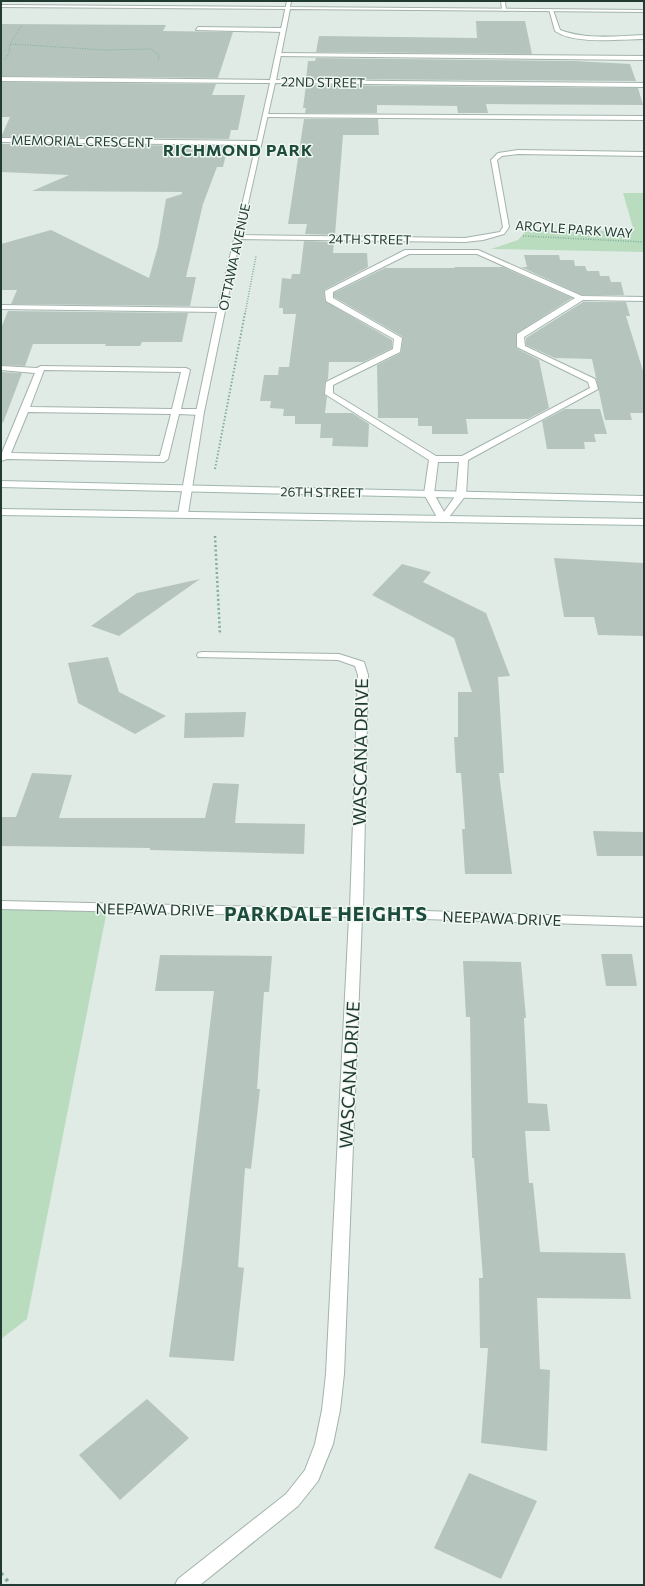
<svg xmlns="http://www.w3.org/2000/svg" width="645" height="1586" font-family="Commissioner,sans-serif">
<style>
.green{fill:#b9dcbf}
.building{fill:#b5c5be}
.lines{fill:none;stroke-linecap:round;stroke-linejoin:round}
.lane-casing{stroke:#a3b3ac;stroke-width:2}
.street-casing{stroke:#a3b3ac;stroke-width:2}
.secondary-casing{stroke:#9fb6ac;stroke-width:2}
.path-far4{stroke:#81ae9c;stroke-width:1;stroke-dasharray:1 1.5;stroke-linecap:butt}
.path-far3{stroke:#81ae9c;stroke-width:1.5;stroke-dasharray:1 1.5;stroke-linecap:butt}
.path-far2{stroke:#81ae9c;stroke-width:2;stroke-dasharray:1.5 2;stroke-linecap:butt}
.path-far1{stroke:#81ae9c;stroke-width:2.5;stroke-dasharray:2 2.5;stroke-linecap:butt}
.path{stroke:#81ae9c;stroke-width:3.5;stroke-dasharray:3 4.5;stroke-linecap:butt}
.lane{fill:#fff;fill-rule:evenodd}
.street{fill:#fff;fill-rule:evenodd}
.secondary{fill:#fff;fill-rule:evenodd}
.labels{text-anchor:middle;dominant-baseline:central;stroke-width:3;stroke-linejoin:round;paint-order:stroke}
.far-street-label{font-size:13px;fill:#213b32;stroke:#f0f7f3}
.street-label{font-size:15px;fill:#213b32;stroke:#f0f7f3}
.far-district-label{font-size:16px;font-weight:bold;letter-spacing:1px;fill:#1d4c3d;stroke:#f0f7f3}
.near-street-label{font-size:18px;fill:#213b32;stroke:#f0f7f3}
.district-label{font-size:19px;font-weight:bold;letter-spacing:1px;fill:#1d4c3d;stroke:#f0f7f3}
</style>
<rect width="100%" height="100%" fill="#e0ebe5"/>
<g class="green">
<polygon points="623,193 644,193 644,252 491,249 518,240 527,230 634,231"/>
<polygon points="1,902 108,905 27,1319 1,1339"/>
</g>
<g class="building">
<polygon points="476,21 525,21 532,54 316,52 319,36 477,38"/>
<polygon points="1,24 166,25 163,31 233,32 218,78 1,76"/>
<polygon points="316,58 575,61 630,64 636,81 306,79 308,61 315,61"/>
<polygon points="1,82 216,84 212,95 245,95 238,130 231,130 229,139 1,137 10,117 1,117"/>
<polygon points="306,85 638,88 643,105 486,104 488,113 458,113 457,106 377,105 377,113 305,113 306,108 303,108"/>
<polygon points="304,119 378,119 379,135 343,135 335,235 305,234 307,224 288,224"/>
<polygon points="1,144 228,146 223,167 217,167 203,204 186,277 196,277 190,306 11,304 17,290 1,290 1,244 51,230 149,278 158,246 166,199 182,194 182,192 32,191 69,175 1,172"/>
<polygon points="304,241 334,242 333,253 367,253 368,267 324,290 325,301 392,340 392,348 363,362 329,362 328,379 325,382 324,394 327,397 325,413 352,413 369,424 368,447 332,446 333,438 320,438 321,424 295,424 295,416 283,416 284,409 270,408 271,401 260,401 264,375 278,375 279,367 289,367 296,314 283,314 283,308 279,308 282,278 291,279 292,274 300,274"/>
<polygon points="524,255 559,255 560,260 574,260 575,266 585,266 587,271 599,271 600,276 609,276 611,282 621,282 624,295 582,295 521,267 527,267"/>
<polygon points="454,267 503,267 572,298 516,334 516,348 539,360 549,408 528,419 466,419 468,434 432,434 432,426 418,426 418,418 378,418 377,365 401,353 403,337 334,297 334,293 385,268 455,268"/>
<polygon points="583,302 626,302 630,316 626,316 644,374 644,413 630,413 632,420 605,420 592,359 555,358 526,345 526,338"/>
<polygon points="8,311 188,313 182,342 142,342 140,346 105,346 106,344 33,344 25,366 1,365 1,328"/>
<polygon points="1,372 22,373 3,423 1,422"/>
<polygon points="565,409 600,409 607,434 594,434 596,442 584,442 585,449 547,449 542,421"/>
<polygon points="554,558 644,563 644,636 598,635 594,617 564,617"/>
<polygon points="402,564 431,572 423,582 486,613 510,676 498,677 504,773 499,773 512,874 465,874 462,829 465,829 461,773 456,773 454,737 458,737 458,692 472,692 454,638 372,595"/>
<polygon points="200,579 119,636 91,626 137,593"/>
<polygon points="108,657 119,692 166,716 135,734 78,703 68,663"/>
<polygon points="246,712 244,737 184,738 185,713"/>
<polygon points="32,773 72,775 59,818 205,818 213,783 239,784 235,823 305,824 304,854 150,850 150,848 1,846 1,817 16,817"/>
<polygon points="593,831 644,832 644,856 597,856"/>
<polygon points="601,954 632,954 637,986 606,986"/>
<polygon points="160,955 272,956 269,992 264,992 257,1089 260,1089 251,1169 245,1168 238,1267 244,1268 234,1361 169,1357 182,1262 214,991 155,991"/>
<polygon points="463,961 521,962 526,1018 524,1018 528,1103 547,1104 550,1131 525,1131 529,1183 533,1183 540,1252 625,1253 631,1299 537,1298 540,1369 550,1370 547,1451 481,1443 488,1348 480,1348 479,1278 483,1278 474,1158 472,1158 470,1017 466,1017"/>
<polygon points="147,1399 189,1438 120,1500 79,1455"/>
<polygon points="469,1473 537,1501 501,1579 434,1548"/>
</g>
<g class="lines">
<g class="lane-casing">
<g id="lane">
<polygon points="501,1 505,1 506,11 502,10"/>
<polygon points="1,5 288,7 290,8 288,9 1,7"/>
<path d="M549 9 553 10 560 30C586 40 617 36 644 35V39C621 39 575 45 555 31Z"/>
<polygon points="198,27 283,28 286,30 283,32 196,30"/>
<polygon points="278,53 644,56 644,60 276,56"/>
<polygon points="264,114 644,116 644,120 266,117 263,115"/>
<path d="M405 250H478L582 296 644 297V301L583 300 524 337 525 346 595 379 598 389 468 460 466 495 446 521 443 522 438 519 424 494 429 460 325 394 326 382 393 349 394 339 326 301 325 291ZM409 254H477L575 298 517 334V347L588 382 590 388 462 456H436L333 393V385L400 352 402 338 333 298V292ZM438 462H459L456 495 444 512 434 494Z"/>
<path d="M1 366 37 368 41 366 186 368 190 370 181 409H200L204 412 200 415 179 414 168 459 164 462 7 459 1 461V455L35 373 1 370ZM44 370 181 372 172 409 30 407ZM28 412 171 414 160 456 11 453Z"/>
</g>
</g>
<g class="street-casing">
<g id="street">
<polygon points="287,1 291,1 290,7 644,10 644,12 290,9 276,80 644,83 644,87 275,83 241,235 465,238 500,232 503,227 491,160 498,153 518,150 644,152 644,156 518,154 502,156 497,160 509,227 504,234 483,240 465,242 240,239 204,412 188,514 183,517 178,514 196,412 217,312 1,309 1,305 218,308 256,145 1,142 1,138 257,141 270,83 1,81 1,77 270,80"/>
<polygon points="202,652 339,654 364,662 368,675 363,909 644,918 644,926 362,917 344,1374 340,1410 333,1444 318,1481 298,1506 200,1585 175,1585 178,1579 286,1494 305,1470 315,1444 322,1410 326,1374 349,917 1,909 1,901 350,909 358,675 355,666 338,660 198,657 197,655 198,653"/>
</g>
</g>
<g class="secondary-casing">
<g id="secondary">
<polygon points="1,481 644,496 644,502 1,487"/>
<polygon points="1,509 644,519 644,525 1,515"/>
</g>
</g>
<g class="path-far4">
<polyline points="10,44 105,50 150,49 159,55 158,61"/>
<polyline points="5,60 9,53 10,44 22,25"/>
</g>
<g class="path-far3">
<polyline points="523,236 644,242"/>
<polyline points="245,314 256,256"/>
</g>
<polyline class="path-far2" points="215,469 245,313"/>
<polyline class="path-far1" points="215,536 220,635"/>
<polyline class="path" points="1,1573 11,1585"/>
<use href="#lane" class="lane"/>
<use href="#street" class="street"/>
<use href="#secondary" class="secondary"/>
</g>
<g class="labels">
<g class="far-street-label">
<text transform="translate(323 82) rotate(1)">22ND STREET</text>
<text transform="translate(82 141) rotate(1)">MEMORIAL CRESCENT</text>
<text transform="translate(574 229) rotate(4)">ARGYLE PARK WAY</text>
<text transform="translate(370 239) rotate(1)">24TH STREET</text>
<text transform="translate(234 257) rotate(-78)">OTTAWA AVENUE</text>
<text transform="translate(322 492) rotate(1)">26TH STREET</text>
</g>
<g class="street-label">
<text transform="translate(155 909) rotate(1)">NEEPAWA DRIVE</text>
<text transform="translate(502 918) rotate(2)">NEEPAWA DRIVE</text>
</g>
<g class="far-district-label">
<text x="238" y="149">RICHMOND PARK</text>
</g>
<g class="near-street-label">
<text transform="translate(360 752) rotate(-89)">WASCANA DRIVE</text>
<text transform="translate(349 1075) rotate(-87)">WASCANA DRIVE</text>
</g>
<g class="district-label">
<text x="326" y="913">PARKDALE HEIGHTS</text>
</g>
</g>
<rect width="645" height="1586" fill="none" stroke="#213b32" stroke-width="4"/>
</svg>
